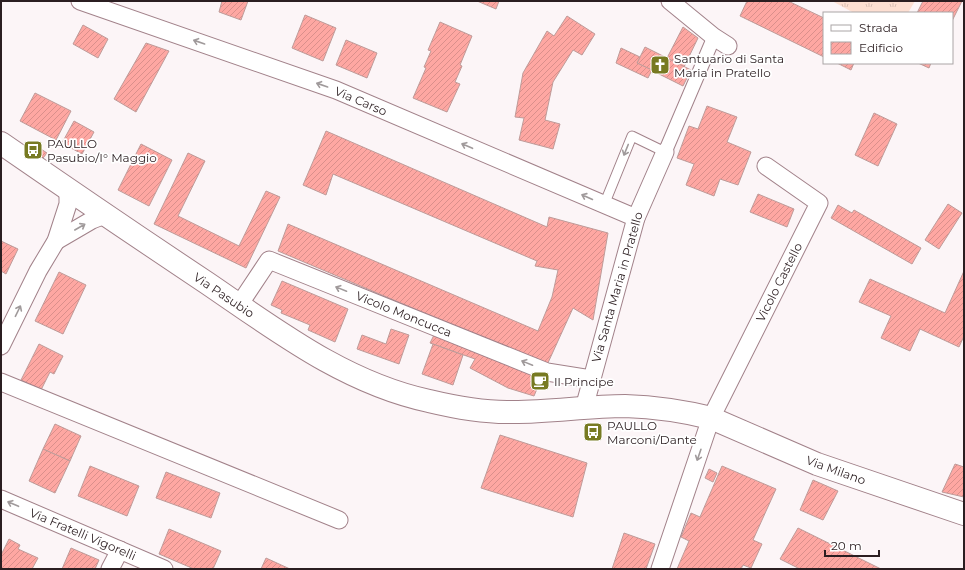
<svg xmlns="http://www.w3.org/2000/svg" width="965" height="570" font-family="Montserrat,sans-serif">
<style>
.grass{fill:url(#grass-tufts)}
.building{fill:url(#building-hatch);stroke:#be9b99}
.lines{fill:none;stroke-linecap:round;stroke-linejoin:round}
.service-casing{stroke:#a2828a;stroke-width:11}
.pedestrian-casing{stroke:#a2828a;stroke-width:15}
.minor-casing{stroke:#a2828a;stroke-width:19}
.tertiary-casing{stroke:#a2828a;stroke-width:24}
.service{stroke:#fff;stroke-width:9}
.pedestrian{stroke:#fff;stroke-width:13}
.minor{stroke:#fff;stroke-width:17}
.tertiary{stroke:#fff;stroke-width:22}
.oneway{stroke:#a09a9b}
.labels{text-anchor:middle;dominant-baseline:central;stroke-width:3.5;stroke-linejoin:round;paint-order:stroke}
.poi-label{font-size:12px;fill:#2b1e21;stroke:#fff;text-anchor:start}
.street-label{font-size:12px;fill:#2b1e21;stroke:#fff}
</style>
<defs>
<pattern id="grass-tufts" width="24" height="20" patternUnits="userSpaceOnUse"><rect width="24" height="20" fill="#fddfd2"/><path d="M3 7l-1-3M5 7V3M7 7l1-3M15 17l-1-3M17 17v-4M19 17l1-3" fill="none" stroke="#d9bfb4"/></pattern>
<pattern id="building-hatch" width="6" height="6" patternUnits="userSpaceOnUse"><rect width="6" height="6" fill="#fea7a2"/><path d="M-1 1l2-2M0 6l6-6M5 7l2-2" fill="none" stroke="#da8f8b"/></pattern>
</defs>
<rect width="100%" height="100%" fill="#fcf5f7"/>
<polygon class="grass" points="832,1 915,1 908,13 854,13"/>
<g class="building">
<polygon points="222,1 248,1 241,20 219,12"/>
<polygon points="477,1 499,1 496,9"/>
<polygon points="747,1 788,1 824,18 824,57 740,16"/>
<polygon points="923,1 962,1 952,21 952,13 917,13"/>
<polygon points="305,15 336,28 323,61 292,48"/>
<polygon points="567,16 595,34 582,55 573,50 553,82 545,120 560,124 553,149 519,140 524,118 515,117 523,73 547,31 554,36"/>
<polygon points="440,22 472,36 460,65 462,66 455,82 460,84 447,112 413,98 426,68 424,67 431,51 428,50"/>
<polygon points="83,25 108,39 98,58 73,44"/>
<polygon points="683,27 698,38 684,67 667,58"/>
<polygon points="346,40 377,53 367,78 336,65"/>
<polygon points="146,43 169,51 136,112 114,99"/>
<polygon points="645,47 691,70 683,86 637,63"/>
<polygon points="621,48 640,57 637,63 652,70 648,78 616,63"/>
<polygon points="837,63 854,63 851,70"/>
<polygon points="918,63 931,63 929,68"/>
<polygon points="35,93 71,111 56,140 20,121"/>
<polygon points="707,106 737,117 727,142 751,152 738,185 720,179 714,196 686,185 694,164 677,158 689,126 698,129"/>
<polygon points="874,113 897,124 878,166 855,155"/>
<polygon points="74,121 94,132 82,154 62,143"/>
<polygon points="326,131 547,227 549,217 608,233 593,320 573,308 547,365 278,251 288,224 538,331 552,297 558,270 535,266 537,261 333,174 326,195 303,185"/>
<polygon points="141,144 172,160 149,206 118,190"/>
<polygon points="38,147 47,153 43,158 35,152"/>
<polygon points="188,153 205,161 178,216 239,246 266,191 280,197 246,268 154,224"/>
<polygon points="758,194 794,209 787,227 750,212"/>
<polygon points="948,204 962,213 939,249 925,240"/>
<polygon points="838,205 852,213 854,210 921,248 912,264 831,218"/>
<polygon points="1,241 18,249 6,274 1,271"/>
<polygon points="964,271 964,336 959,347 920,329 910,351 881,338 891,316 859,302 870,279 945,313"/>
<polygon points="59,272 86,285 63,334 35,321"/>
<polygon points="282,281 348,309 335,342 308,330 310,325 281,313 282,310 271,305"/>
<polygon points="391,329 409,335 399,364 357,349 362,335 386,344"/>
<polygon points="437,329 542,377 534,396 508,388 470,368 475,359 430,343"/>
<polygon points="39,344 63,356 54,374 50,372 41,390 21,380"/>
<polygon points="433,344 463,355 453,385 422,374"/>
<polygon points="55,424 81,436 70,461 43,449"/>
<polygon points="594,431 598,431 596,440 592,439"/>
<polygon points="500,435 587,463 573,517 481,488"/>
<polygon points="43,449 70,461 55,493 29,481"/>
<polygon points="955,464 964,467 964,497 942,492"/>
<polygon points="90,466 139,486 127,516 78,496"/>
<polygon points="722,466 776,489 753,540 762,544 751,568 743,565 741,569 677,569 689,541 681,537 691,513 700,517"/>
<polygon points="709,469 717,473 713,482 705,478"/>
<polygon points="166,472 220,493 211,518 156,498"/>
<polygon points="813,480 838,491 823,520 800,510"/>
<polygon points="798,528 881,569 800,569 780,559"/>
<polygon points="169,529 221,551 213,569 194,569 159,554"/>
<polygon points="624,533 655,544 646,569 612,569"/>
<polygon points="9,539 20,545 18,549 38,558 32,569 1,569 1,555"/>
<polygon points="71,548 99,560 95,569 62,569"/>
<polygon points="266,558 290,569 261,569"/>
</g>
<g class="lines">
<g class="service-casing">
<polyline id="service" points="604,205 632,136 665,152"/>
</g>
<g class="pedestrian-casing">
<polyline id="pedestrian" points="665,152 714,37"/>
</g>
<g class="minor-casing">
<g id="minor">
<polyline points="80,1 336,90 636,218"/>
<polyline points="670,1 714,37 728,46"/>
<polyline points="56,241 92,220 105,215"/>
<polyline points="239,305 269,260 547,372 591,379"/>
<polyline points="1,346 38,271 56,241 68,204 68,189"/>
<polyline points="1,382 339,520"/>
<polyline points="584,408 636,218 665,152"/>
<polyline points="1,499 164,569"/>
<polyline points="110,569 120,550"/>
<polyline points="660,569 711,418 819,203 766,166"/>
</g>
</g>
<g class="tertiary-casing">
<path id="tertiary" d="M1 143C69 190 138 237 207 283 276 330 345 383 429 401 454 407 481 412 507 412 546 413 586 406 625 406 654 407 683 411 711 418L817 464 964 514"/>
</g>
<use href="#service" class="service"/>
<use href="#pedestrian" class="pedestrian"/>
<use href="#minor" class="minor"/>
<use href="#tertiary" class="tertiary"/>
</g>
<defs><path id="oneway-shaft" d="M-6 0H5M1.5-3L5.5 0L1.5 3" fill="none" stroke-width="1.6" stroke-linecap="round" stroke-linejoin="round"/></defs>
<g class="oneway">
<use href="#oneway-shaft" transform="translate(199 42) rotate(-161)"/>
<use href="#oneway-shaft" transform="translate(322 85) rotate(-161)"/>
<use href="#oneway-shaft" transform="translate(467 146) rotate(-157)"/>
<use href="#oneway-shaft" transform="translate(626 150) rotate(112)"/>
<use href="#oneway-shaft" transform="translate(587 197) rotate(-156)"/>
<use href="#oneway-shaft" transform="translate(80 227) rotate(-30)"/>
<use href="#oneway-shaft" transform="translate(341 289) rotate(-158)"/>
<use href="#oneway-shaft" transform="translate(18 311) rotate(-64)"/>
<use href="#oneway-shaft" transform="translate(527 363) rotate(-158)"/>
<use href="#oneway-shaft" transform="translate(699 455) rotate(109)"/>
<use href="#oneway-shaft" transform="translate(13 504) rotate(-157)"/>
</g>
<defs>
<g id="church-square" transform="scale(1)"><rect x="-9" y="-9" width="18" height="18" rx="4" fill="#777a22" stroke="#fff"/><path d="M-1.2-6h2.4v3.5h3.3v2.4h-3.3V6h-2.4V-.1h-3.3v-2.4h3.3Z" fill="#fff"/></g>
<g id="bus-square" transform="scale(1)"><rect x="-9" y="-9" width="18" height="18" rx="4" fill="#777a22" stroke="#fff"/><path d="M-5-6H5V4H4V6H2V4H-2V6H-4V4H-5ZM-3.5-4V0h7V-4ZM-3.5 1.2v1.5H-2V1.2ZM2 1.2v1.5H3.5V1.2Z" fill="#fff"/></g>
<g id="cafe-square" transform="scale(1)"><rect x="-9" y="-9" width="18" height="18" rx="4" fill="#777a22" stroke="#fff"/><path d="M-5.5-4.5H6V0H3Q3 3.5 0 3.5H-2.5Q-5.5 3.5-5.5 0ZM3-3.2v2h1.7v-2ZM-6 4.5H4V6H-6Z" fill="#fff"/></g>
</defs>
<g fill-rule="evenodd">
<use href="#church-square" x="660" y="65"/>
<use href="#bus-square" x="33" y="150"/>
<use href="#cafe-square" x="540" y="381"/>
<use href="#bus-square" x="593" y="432"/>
</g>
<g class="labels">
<g class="poi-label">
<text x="674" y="58">Santuario di Santa<tspan x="674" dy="14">Maria in Pratello</tspan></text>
<text x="47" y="143">PAULLO<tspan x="47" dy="14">Pasubio/I° Maggio</tspan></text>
<text x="554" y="381">Il Principe</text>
<text x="607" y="425">PAULLO<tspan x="607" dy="14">Marconi/Dante</tspan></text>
</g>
<g class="street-label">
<text transform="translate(361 101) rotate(23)">Via Carso</text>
<text transform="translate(779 282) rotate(-63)">Vicolo Castello</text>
<text transform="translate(617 287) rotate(-74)">Via Santa Maria in Pratello</text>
<text transform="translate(224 295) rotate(34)">Via Pasubio</text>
<text transform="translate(404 314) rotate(22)">Vicolo Moncucca</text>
<text transform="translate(836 470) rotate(20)">Via Milano</text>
<text transform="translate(83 534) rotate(23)">Via Fratelli Vigorelli</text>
</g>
</g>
<rect width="965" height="570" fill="none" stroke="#2b1e21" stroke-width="4"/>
<rect x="823" y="12" width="130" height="52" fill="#ffffff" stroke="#aaa5a6"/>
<rect x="831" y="25" width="20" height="6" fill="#ffffff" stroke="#aaa5a6"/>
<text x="859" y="32" font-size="12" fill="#2b1e21">Strada</text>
<rect x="831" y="42" width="20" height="12" fill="url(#building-hatch)" stroke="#aaa5a6"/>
<text x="859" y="52" font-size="12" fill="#2b1e21">Edificio</text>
<path d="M825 550v6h54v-6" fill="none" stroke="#2b1e21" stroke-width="2"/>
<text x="831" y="550" font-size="12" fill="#2b1e21" stroke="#ffffff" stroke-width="3" paint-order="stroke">20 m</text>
</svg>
